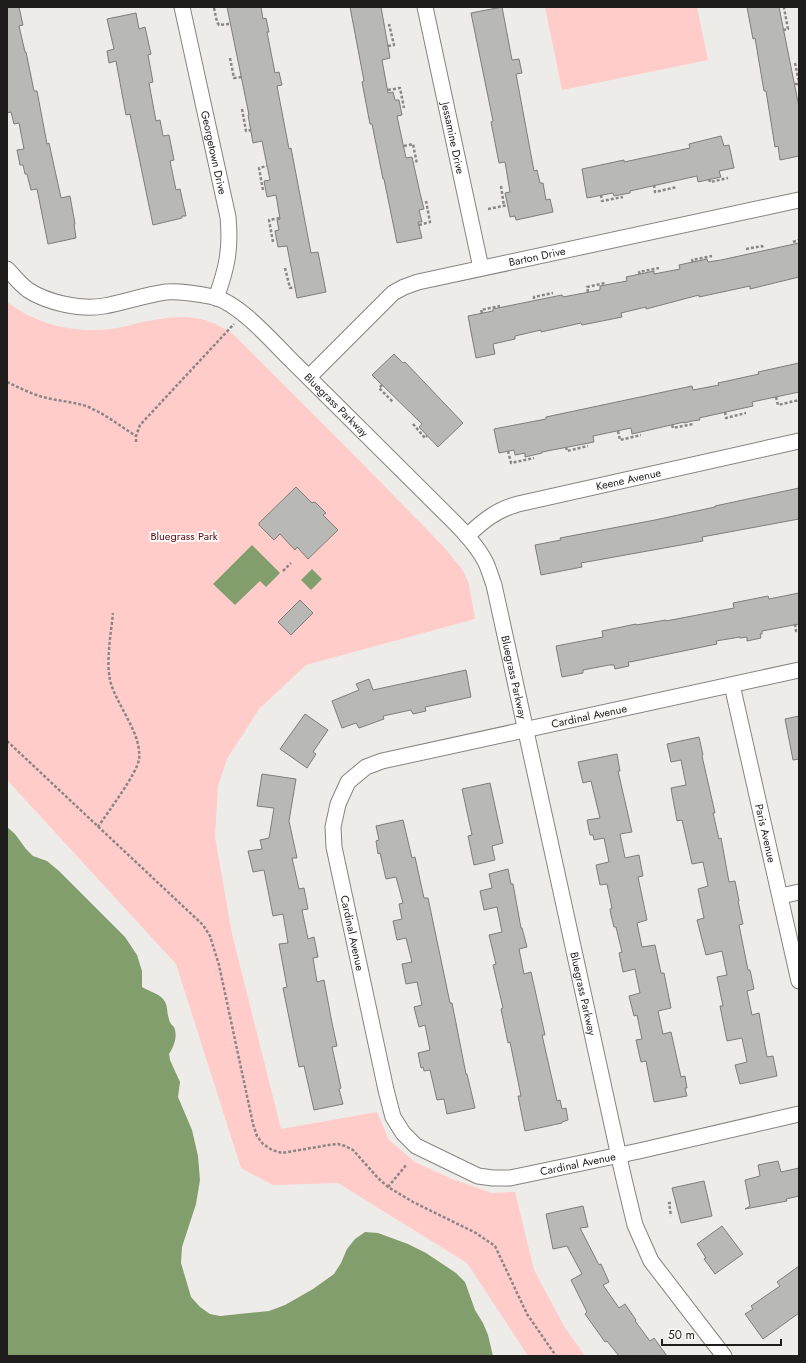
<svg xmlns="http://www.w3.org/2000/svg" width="806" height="1363" font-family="Jost,sans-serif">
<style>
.green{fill:#ffccca}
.water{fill:#829e6d}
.building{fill:#b8b8b5;stroke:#7d7d7b}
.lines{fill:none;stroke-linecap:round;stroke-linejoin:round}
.street-casing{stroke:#868481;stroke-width:17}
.path{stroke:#898785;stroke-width:2.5;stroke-dasharray:3 2;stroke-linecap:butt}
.street{stroke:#fff;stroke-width:15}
.labels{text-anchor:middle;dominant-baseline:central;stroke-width:4;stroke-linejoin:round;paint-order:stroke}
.street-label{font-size:11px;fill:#1e1d1c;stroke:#fbf9f6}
.park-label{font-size:11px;fill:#5a1017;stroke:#fbf9f6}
</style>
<rect width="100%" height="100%" fill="#eeece9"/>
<g class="green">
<polygon points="545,7 697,7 708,60 562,90"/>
<path d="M7 302C38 325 72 333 111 329 119 328 127 326 134 324 173 316 199 310 234 335L357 458 442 545 462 569 469 584 475 619 306 665 259 709 227 759 218 786 215 837 232 934 281 1129 377 1112 389 1140 415 1162 452 1179 492 1193 515 1192 534 1270 564 1326 585 1356H528L467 1263 338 1183 273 1185 241 1168 176 964 7 780Z"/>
</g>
<g class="water">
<polygon points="252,545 280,573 266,587 260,581 235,605 213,584"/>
<polygon points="312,569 322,579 311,590 301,580"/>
<path d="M7 827 15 834 26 849 33 856 47 861 59 871 125 937 137 955 142 971V987C148 991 155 992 161 997 169 1004 166 1011 169 1019 169 1022 172 1025 174 1027 178 1036 174 1046 169 1054L170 1060 180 1082 178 1097 192 1130 198 1156 200 1180 196 1204 182 1247 181 1263 191 1297 200 1307 210 1314 220 1316 269 1311 285 1305 313 1289 334 1274 341 1263 347 1249 355 1239 365 1232 378 1233 408 1244 426 1253 456 1273 465 1282 475 1310 483 1323 488 1335 493 1356H7Z"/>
</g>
<g class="building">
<polygon points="7,7 19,7 23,25 19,26 25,52 26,52 34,91 37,91 47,144 49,143 61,198 70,196 75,224 74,224 76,238 48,244 37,189 31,190 27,174 25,174 23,165 20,165 17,150 24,149 19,123 14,124 11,112 7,113"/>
<polygon points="227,7 261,7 263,19 266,18 269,32 267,32 275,73 279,72 282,85 277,86 289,149 291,148 311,253 318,252 326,292 297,298 287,246 278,247 275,231 279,230 277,220 280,219 276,195 267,197 264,181 270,180 262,141 253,143 248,115 249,115"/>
<polygon points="350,7 381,7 390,58 382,60 388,93 393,92 395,100 399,100 402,115 397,116 406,158 412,157 420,193 424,209 419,210 422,222 418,222 422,238 397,243 384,179 383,179 372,124 370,124 362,82 364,81"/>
<polygon points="502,7 512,60 519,59 522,73 516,74 534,171 537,170 540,183 543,183 546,200 550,199 553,212 516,220 515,216 510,217 505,193 510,192 505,162 499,163 491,122 493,121 471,13"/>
<polygon points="747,7 779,7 799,107 799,156 780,160 778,146 775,147 766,91 764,91 755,38 753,39"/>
<polygon points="136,13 139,29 145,27 151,54 148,55 153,82 149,83 156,121 160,120 163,136 169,135 174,160 170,161 176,190 180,189 186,216 182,216 182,218 153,225 130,114 126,115 116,61 109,63 107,51 114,49 107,19"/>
<polygon points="721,136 724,146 729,145 734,168 719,171 721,177 698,182 697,176 630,191 630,193 614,196 613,193 587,198 582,169 624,160 624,162 690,148 689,144"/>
<polygon points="799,243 799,277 750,289 750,286 699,297 699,295 646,309 646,307 621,313 622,317 582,325 581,323 541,332 541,330 515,336 515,339 493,344 495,354 476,358 468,316 493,311 493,309 562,295 563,297 600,290 600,286 627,281 626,277 654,271 654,274 680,269 679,265 707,259 708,262 721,260"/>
<polygon points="394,354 403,363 405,362 463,423 438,447 419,427 422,424 372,375"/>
<polygon points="799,363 799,392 752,402 753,406 699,418 700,420 692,421 684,423 684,422 632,434 631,428 593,436 594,442 542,452 542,453 525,457 525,453 515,455 514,450 499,453 494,429 546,419 546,417 692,386 693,390 719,385 718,383 759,374 758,372"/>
<polygon points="296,487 312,503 314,502 316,503 326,513 323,515 338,530 308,559 297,547 295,550 280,534 274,540 259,525 259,523"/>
<polygon points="799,488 799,519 702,537 703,541 581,563 582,567 541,575 535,545 561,540 560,538 655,520 715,507 715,506"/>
<polygon points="799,593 799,624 762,631 762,634 760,634 761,638 747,641 747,637 740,638 740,637 716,641 717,644 630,662 628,662 629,666 615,669 614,665 609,665 583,670 583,673 562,677 556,646 603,637 602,631 636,624 636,625 666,620 666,621 734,608 733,603 768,596 769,599"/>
<polygon points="300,600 313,613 291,635 278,622"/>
<polygon points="466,670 471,697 425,707 426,711 413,714 411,710 383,716 384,719 359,728 356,723 342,728 332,701 359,690 356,684 369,679 373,690"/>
<polygon points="305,714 328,730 313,752 316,754 307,768 280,749"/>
<polygon points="799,716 799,759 793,760 785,719"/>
<polygon points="699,737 703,755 702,756 715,813 713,813 719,839 721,838 729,882 735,881 739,901 738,901 743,924 739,925 748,970 750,970 754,989 747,991 752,1015 759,1013 767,1057 773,1056 777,1076 740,1084 735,1065 747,1062 742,1038 727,1041 720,1006 723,1006 717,977 727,975 722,951 706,955 697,920 704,918 698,889 708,886 703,862 692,864 682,820 677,821 671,788 686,785 681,760 671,762 667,744"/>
<polygon points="617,754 620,771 618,771 632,832 620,834 625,858 639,855 643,876 638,877 647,920 637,923 642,947 655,945 661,973 664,973 671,1008 658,1011 663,1034 671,1032 681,1077 685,1076 687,1088 685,1088 687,1096 654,1102 646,1061 641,1062 636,1040 642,1039 637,1015 634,1016 629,996 640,993 635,969 623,972 619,953 622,952 616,927 614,927 611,915 610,909 612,908 607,884 600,885 596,865 609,862 604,838 594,840 593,835 590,835 587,820 600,818 591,781 583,783 578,762"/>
<polygon points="262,774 296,779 289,821 297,858 292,858 299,889 304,888 308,909 302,910 308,939 314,937 318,957 313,958 317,982 324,980 332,1023 337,1046 332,1047 341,1088 339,1089 343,1104 314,1110 304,1066 299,1067 283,988 287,987 279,944 288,943 283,914 273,916 264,870 253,872 248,851 262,849 260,840 269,838 274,808 257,806"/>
<polygon points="490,783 503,843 492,846 495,860 474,865 468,836 472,835 462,789"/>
<polygon points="403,820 412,858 415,857 424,898 428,898 450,1003 452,1003 466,1074 467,1074 475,1108 447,1114 444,1099 437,1100 430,1070 424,1071 423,1067 421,1068 418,1053 430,1050 425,1025 419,1027 414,1007 422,1005 417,982 406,984 402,964 412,962 406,938 397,940 393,921 402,919 399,904 403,903 396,877 386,879 380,853 378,854 376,841 379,840 376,826"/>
<polygon points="508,869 511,884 513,884 521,928 522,928 527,947 519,949 524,974 531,972 545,1035 542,1035 557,1101 560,1100 562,1109 566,1108 568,1120 562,1122 562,1123 525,1131 518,1096 521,1096 510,1042 508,1043 501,1009 503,1008 493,965 496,964 489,935 502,932 497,907 484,910 480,891 492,888 489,874"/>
<polygon points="778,1161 781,1172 799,1168 799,1196 786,1199 787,1201 745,1209 750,1206 745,1180 760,1176 758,1165"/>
<polygon points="704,1181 712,1216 681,1223 672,1188"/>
<polygon points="583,1206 588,1227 580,1228 599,1265 601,1264 609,1282 603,1285 619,1308 625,1304 636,1320 635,1321 650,1341 654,1338 667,1356 619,1356 607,1341 605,1342 585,1314 587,1312 571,1280 582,1274 567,1246 553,1249 546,1214"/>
<polygon points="722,1226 743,1254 715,1274 704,1259 706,1258 697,1244"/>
<polygon points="799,1266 799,1313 763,1339 745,1314 753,1309 751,1306 780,1286 777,1282"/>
</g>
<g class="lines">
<g class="street-casing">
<g id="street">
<path id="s1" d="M182 7 228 217C231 249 227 268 216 298"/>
<path id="s2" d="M425 7 481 268"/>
<path id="s3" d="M7 269C14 276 20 284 28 290 48 303 81 310 104 306 125 302 145 295 166 292 182 291 198 294 214 297 240 304 271 340 290 359 345 413 399 467 453 521 465 533 477 546 485 561 489 569 491 577 494 585L623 1175 635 1225 651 1261 724 1356"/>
<path id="s4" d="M309 377 393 293 404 287 418 282 799 200"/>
<path id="s5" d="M467 536C483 521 496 510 518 504L799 441"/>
<path id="s6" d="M799 670 382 761 366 767 348 782 338 804 333 827 334 847 386 1090 393 1117 403 1133 416 1146 478 1176 493 1178H510L639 1151 799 1114"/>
<path id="s7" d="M732 685 799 981"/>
<polyline points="781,896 799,892"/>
</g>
</g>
<g class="path">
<polyline points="214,8 217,22 219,25 230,24"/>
<polyline points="783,30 788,29 784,8"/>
<polyline points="388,46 394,45 389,24"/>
<polyline points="230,58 234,78 242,77"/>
<polyline points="795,63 799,82"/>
<polyline points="795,84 799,84"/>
<polyline points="388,90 400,88 404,108"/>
<polyline points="242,109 246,131 251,130"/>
<polyline points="404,146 413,144 417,164"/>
<polyline points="709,179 710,182 728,178"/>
<polyline points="654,185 655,192 677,187"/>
<polyline points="501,186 504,206"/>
<polyline points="263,190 259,168 267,166"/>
<polyline points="601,195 602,201 623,197"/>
<polyline points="488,209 508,205"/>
<polyline points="419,225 430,222 426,201"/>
<polyline points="273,242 269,220 280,218"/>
<polyline points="793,242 799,240"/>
<polyline points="746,249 762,246 763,248"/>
<polyline points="693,262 692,260 712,256"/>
<polyline points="285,268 290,288 295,287"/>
<polyline points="640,274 639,272 659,268"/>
<polyline points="588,292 587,287 605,283"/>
<polyline points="534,299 534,297 553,293"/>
<polyline points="482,313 481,310 500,306"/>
<path d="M7 382C20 388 33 395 47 398 60 401 73 402 86 406 104 413 120 426 136 436"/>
<polyline points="382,385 379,388 393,402"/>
<polyline points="776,397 778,405 799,400"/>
<polyline points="725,412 726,418 746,413"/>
<polyline points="413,424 425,438 427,436"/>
<polyline points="672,425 673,428 693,424"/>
<polyline points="618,431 620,440 641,435"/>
<polyline points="136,442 136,436 140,425 234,324"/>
<polyline points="566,447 567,451 588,446"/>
<polyline points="508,451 511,463 534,458"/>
<polyline points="283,571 291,563"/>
<polyline points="795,624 796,631 799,631"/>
<polyline points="7,741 203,925 210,936 219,965 253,1124 257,1136 263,1144 272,1150 282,1153 329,1145 338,1144 345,1146 353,1150 378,1178 388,1187 413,1202 476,1233 495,1246 527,1314 556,1356"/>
<path d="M98 827C107 813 137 774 139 759 142 733 116 705 110 680 106 660 111 633 113 613"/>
<polyline points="388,1187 407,1164"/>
<polyline points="671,1203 669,1203 671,1216"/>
</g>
<use href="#street" class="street"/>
</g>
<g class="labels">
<g class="street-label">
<text stroke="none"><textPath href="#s2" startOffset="134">Jessamine Drive</textPath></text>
<text stroke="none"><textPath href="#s1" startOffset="149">Georgetown Drive</textPath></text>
<text stroke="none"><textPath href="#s4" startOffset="268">Barton Drive</textPath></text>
<text stroke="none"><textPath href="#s3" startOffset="385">Bluegrass Parkway</textPath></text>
<text stroke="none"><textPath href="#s5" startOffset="174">Keene Avenue</textPath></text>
<text stroke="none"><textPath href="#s3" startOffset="721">Bluegrass Parkway</textPath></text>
<text transform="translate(589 716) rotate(-12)">Cardinal Avenue</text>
<text stroke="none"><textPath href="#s7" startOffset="152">Paris Avenue</textPath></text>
<text stroke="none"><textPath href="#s6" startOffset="623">Cardinal Avenue</textPath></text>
<text stroke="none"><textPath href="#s3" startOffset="1045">Bluegrass Parkway</textPath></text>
<text stroke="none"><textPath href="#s6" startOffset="1019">Cardinal Avenue</textPath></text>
</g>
<g class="park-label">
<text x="184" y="536">Bluegrass Park</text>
</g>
</g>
<rect width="806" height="1363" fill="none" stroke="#1e1d1c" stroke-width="16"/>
<path d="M662 1339v6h119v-6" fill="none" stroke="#1e1d1c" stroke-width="2"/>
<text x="668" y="1339" font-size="12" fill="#1e1d1c" stroke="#fbf9f6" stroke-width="3" paint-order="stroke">50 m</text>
</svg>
